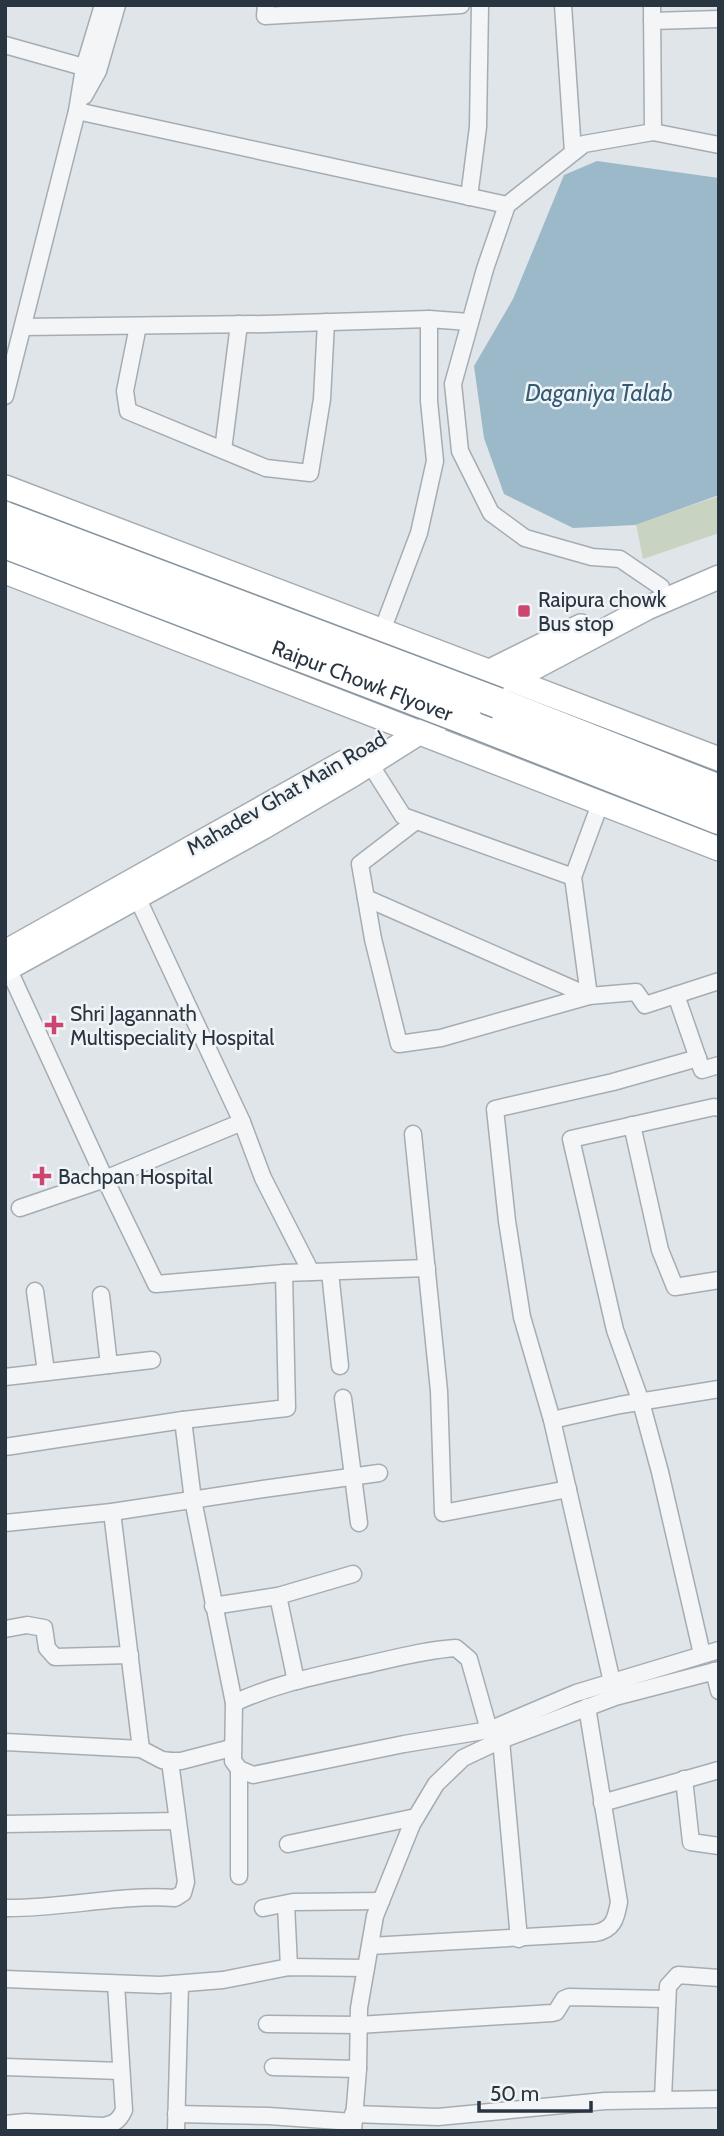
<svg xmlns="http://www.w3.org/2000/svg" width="724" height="2136" font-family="Cabin,sans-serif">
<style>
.green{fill:#c9d3c1}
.water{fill:#9bb9c9}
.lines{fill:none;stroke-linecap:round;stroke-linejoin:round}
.street-casing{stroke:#a5adb3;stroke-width:19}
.secondary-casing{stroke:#a5adb3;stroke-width:26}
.highway-casing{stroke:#8895a0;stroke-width:33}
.street{stroke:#f3f5f7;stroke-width:16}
.secondary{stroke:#fff;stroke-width:23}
.highway{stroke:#fff;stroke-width:30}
.highway-bridge-casing{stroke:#8895a0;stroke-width:33;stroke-linecap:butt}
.highway-bridge{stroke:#fff;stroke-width:30}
.poi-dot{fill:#cd4670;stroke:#f0f4f7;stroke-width:2.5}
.labels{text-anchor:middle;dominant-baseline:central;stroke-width:5;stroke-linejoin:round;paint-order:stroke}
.poi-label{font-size:21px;fill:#293541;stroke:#f0f4f7;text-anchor:start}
.street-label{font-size:21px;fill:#293541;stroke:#f0f4f7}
.water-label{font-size:23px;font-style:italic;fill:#335b74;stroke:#f0f4f7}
</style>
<rect width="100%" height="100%" fill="#e0e5e9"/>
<polygon class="green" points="719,496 719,533 643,559 636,524"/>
<polygon class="water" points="597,161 719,178 719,495 635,525 573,528 504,494 484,438 474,366 513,299 564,175"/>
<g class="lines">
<g class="street-casing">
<g id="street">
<polyline points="266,5 265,16 461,5"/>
<polyline points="563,5 573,152"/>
<polyline points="652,5 653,132"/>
<polyline points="652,21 719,19"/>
<polyline points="5,45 94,70"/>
<polyline points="84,96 98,71 117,5"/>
<polyline points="77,111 507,205"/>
<polyline points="469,197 478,127 480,5"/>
<polyline points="138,326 125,391 128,411 266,468 310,473 322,399 326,322"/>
<polyline points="23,327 266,324 429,319"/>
<polyline points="5,396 77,111 84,68 103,5"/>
<polyline points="223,450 239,324"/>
<polyline points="661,587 620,559 592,557 525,538 491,513 460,451 453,384 485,269 507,205 584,144 653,132 719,145"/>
<polyline points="382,631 419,533 435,461 429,401 429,319 469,322"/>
<polyline points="370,764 403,816 573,877"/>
<polyline points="416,821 360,864 373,939 399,1044 441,1038 589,996 636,992 645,1005 719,981"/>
<polyline points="137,897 242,1122 263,1178 311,1272"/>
<polyline points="366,898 589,996"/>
<polyline points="8,968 105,1179 242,1122"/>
<polyline points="676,995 702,1070 719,1065"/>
<polyline points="589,996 573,877 600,804"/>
<polyline points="632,1125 660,1250 675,1287 719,1280"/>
<polyline points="413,1134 439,1391 443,1513 568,1489"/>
<polyline points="20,1208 105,1179 156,1284 284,1273 427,1268"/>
<polyline points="330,1272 340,1366"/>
<polyline points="35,1291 46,1372"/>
<polyline points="101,1295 109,1365"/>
<polyline points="5,1377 152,1360"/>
<polyline points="343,1398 359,1523"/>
<polyline points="183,1420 193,1500 234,1703 233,1761 239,1769 253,1775 404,1744 489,1730 576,1693 719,1650"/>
<polyline points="552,1420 620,1405 719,1389"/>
<polyline points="5,1447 183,1420 287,1408 284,1273"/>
<polyline points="112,1512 141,1749"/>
<polyline points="5,1523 112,1512 263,1489 379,1473"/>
<polyline points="278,1596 296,1681"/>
<polyline points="213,1606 278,1596 353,1574"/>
<polyline points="5,1629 27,1625 44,1628 47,1648 55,1657 130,1655"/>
<polyline points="702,1654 660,1472 641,1402 615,1330 571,1139 714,1107 719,1108"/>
<polyline points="714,1671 719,1691"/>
<polyline points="612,1682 552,1420 522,1317 507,1221 495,1109 613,1082 698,1058"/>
<path d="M234 1703C275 1684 316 1676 360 1666 392 1659 424 1650 456 1648L469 1659 489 1730 501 1740 519 1939"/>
<polyline points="5,1742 141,1749 162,1760 170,1761 181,1761 231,1748"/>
<polyline points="239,1769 239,1876"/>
<polyline points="684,1779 691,1842 719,1846"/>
<polyline points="602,1803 719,1770"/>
<polyline points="5,1824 177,1821"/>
<polyline points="288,1844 416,1817"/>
<polyline points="286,1904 289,1967"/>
<path d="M5 1908C62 1909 118 1894 175 1898L183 1893 186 1882 170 1761"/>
<polyline points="263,1908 293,1902 381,1901"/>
<path d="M370 1946 595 1933C613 1930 616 1919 619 1902L587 1707"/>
<polyline points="5,1979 160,1985 223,1980 289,1967 366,1968"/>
<polyline points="267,2024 358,2025 552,2013 556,2012 564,1999 569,1997 667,1999"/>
<polyline points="5,2067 121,2071"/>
<polyline points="273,2067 358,2069"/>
<polyline points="663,2099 668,1986 678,1975 719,1978"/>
<polyline points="176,2114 269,2116 353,2122"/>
<polyline points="353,2114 438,2117 605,2101 719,2099"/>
<path d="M5 2124 26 2122 103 2126C114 2124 119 2121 124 2110L116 1984"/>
<polyline points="176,2131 180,1985"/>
<polyline points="353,2131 358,2069 359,2008 375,1916 412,1824 436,1784 463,1758 501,1740 615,1697 719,1670"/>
</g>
</g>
<g class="secondary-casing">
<g id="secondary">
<polyline points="5,487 719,759"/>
<polyline points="5,572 719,849"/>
<polyline points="486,673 581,626"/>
<polyline points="5,952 344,762"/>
<polyline points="5,970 262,828 354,774 506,678 530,670 647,608 719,577"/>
</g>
</g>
<g class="highway-casing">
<g id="highway">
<polyline points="498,703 719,790"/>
<polyline points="467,720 719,819"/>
</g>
</g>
<use href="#street" class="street"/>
<use href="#secondary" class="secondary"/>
<use href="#highway" class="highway"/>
<g class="highway-bridge-casing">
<g id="highway-bridge">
<polyline points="5,517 498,703"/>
<path id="s1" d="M5 543 467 720"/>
</g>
</g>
<use href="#highway-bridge" class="highway-bridge"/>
</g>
<g class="poi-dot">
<rect x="517" y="604" width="14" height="14" rx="3.5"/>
<path d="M50.5 1014.5h7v7h7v7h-7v7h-7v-7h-7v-7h7z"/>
<path d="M38.5 1165.5h7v7h7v7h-7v7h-7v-7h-7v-7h7z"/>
</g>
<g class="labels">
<g class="poi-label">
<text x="538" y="599">Raipura chowk<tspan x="538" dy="24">Bus stop</tspan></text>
<text x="70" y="1013">Shri Jagannath<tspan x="70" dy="24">Multispeciality Hospital</tspan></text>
<text x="58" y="1176">Bachpan Hospital</text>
</g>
<g class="street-label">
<text stroke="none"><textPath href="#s1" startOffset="383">Raipur Chowk Flyover</textPath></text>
<text transform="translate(286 793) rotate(-30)">Mahadev Ghat Main Road</text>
</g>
<g class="water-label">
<text x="599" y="393">Daganiya Talab</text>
</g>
</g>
<rect width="724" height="2136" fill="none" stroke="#293541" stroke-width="14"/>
<path d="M479 2101v10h112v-10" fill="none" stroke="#293541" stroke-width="3.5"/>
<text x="490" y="2101" font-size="21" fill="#293541" stroke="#f0f4f7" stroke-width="5" paint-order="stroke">50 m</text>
</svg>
